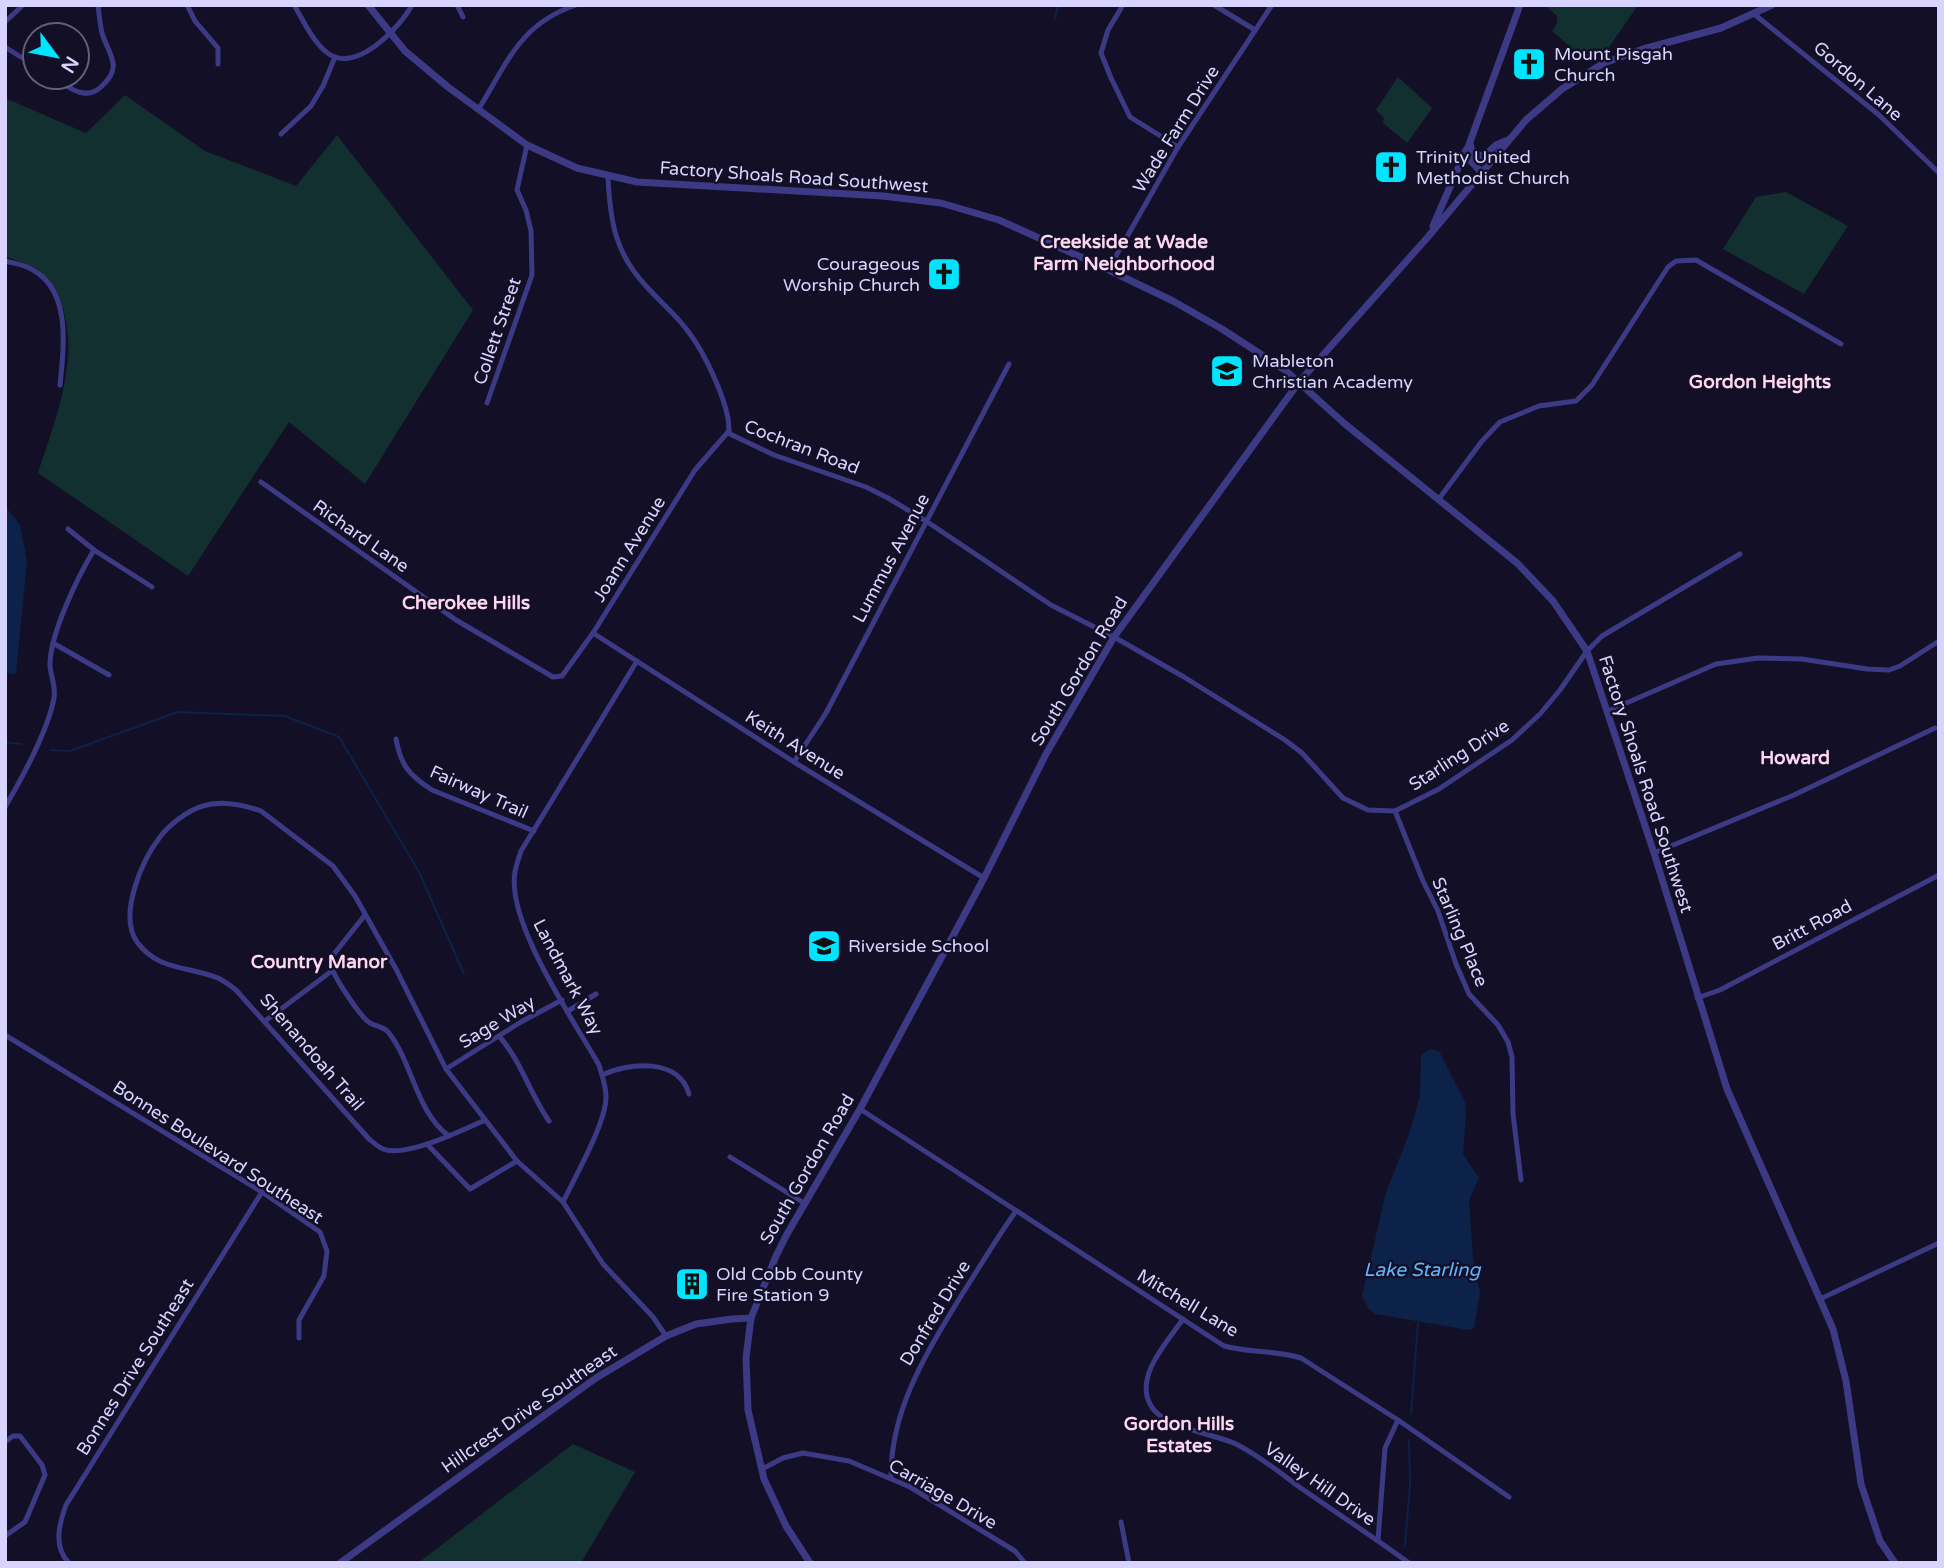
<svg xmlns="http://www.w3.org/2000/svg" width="1944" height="1568" font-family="'Varela Round',sans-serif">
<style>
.green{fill:#12302f}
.water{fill:#0c2248}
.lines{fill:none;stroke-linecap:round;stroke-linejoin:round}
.stream{stroke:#0c2248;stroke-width:2}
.minor{stroke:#3d3a85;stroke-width:5}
.tertiary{stroke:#3d3a85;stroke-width:7}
.labels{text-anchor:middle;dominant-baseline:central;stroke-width:5;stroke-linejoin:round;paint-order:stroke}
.poi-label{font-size:18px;fill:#d9d4ff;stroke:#130f26;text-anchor:start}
.street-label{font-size:18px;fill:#d9d4ff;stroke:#130f26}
.neighbourhood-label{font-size:19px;font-weight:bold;fill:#ffd6f0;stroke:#130f26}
.water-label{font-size:19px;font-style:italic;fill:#62b6ff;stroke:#130f26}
</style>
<rect width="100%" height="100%" fill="#130f26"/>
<g class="green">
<path d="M1545 5H1638L1603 56C1581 64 1568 43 1552 31L1557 23V16Z"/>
<polygon points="1398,77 1432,108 1407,143 1383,123 1384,118 1376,110"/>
<path d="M125 95 205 151 296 186 337 135 473 310 365 484 289 422 188 576 38 473C58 412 94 325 40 272 32 265 16 261 5 256V98L86 133Z"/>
<polygon points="1786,192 1848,226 1804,294 1723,249 1756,197"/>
<polygon points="573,1444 635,1472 581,1563 418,1563"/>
</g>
<g class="water">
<polygon points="5,506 20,525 27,561 16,673 14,675 5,672"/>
<polygon points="1431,1049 1439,1051 1465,1102 1466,1114 1463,1154 1479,1178 1469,1200 1473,1259 1480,1293 1474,1328 1469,1330 1375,1314 1368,1308 1362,1296 1386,1192 1409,1134 1420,1096 1421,1055"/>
</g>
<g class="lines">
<g class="stream">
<polyline points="1055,19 1058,5"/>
<polyline points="5,742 21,744"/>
<polyline points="50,750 70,751 178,712 285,716 339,737 419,872 464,974"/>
<polyline points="1411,1414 1418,1323"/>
<polyline points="1405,1545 1410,1485 1409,1440"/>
</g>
<g class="minor">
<polyline points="187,5 195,21 218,48 218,64"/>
<path d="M294 5C303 20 312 40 325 51 353 77 399 29 412 5"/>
<polyline points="457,5 463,17"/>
<polyline points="1123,5 1108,30 1101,53 1111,78 1130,117 1178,147"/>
<polyline points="1214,5 1255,30"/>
<polyline points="1754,14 1879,115 1939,173"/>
<polyline points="5,22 23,5"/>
<polyline points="5,47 35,66"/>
<path d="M52 77C67 86 85 102 101 87 124 66 109 56 102 33 100 24 99 14 98 5"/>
<path d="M478 110C507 64 519 24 576 5"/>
<polyline points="281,134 311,106 323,86 335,57"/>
<path d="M608 177C610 221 615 253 646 286 661 303 678 316 690 334 705 354 723 393 728 418 729 423 728 429 730 434L774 455 866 487 888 498 926 521 1051 605 1114 637 1184 677 1285 740 1302 753 1343 798 1368 810 1395 811 1439 789 1512 740 1540 714 1560 690 1587 651 1602 636 1740 554"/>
<path d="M5 261C12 263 20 264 27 267 72 286 64 345 60 385"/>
<polyline points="1108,270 1178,147 1272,5"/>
<polyline points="487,403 532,275 531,231 526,210 517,190 527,145"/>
<polyline points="261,482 456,620 553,677 562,676 593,633 695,470 728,432"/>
<polyline points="1438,500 1482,441 1500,422 1539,406 1576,401 1592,385 1668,267 1676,261 1696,260 1841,344"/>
<polyline points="68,529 94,550 152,587"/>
<polyline points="593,633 794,762 984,878"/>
<polyline points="53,643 109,675"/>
<polyline points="1608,711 1716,664 1758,658 1802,659 1867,669 1889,670 1900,666 1939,641"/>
<path d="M396 739C401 766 409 775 432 790L534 831"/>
<polyline points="794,762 826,713 1009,364"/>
<path d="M5 807C22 778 48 730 54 698 56 687 51 677 50 666 49 636 78 576 94 550"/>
<polyline points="1395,811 1423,881 1438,911 1456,964 1469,994 1498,1025 1508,1042 1512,1057 1513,1114 1521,1180"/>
<polyline points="1654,853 1794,795 1935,728"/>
<path d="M365 915 334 954C332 959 331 960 331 965 333 976 361 1018 370 1023 377 1027 384 1026 389 1033 413 1064 416 1112 449 1136"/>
<polyline points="1697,998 1720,990 1939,875"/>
<polyline points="568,1011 596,994"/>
<polyline points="265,1021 333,970"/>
<polyline points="5,1035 262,1192 320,1232 327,1251 324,1276 299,1320 299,1338"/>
<path d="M499 1036C521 1061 530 1094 549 1121"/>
<polyline points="446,1069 521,1022 562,1000"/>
<path d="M602 1075C629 1062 679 1058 689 1094"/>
<path d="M860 1109 1224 1346C1250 1353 1275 1350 1301 1358L1398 1420 1509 1497"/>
<path d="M485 1120C463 1130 405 1158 383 1149 378 1147 373 1142 369 1139L236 990C231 986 224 981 218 978 189 966 158 971 137 942 118 915 142 860 160 837 169 825 188 810 203 806 221 800 244 805 261 811L333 866 355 896 396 969 446 1069 517 1161 563 1202 603 1264 653 1317 666 1336"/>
<polyline points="427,1144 470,1189 517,1161"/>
<polyline points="730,1157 804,1203"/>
<path d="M563 1202C575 1177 606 1123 606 1097 606 1085 602 1076 599 1065 574 1021 506 922 515 872 516 865 519 858 521 851L637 661"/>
<polyline points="1820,1299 1939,1243"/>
<path d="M1183 1319C1167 1342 1135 1376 1150 1404 1161 1428 1212 1433 1236 1444 1258 1455 1278 1471 1298 1486 1335 1512 1372 1536 1409 1563"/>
<polyline points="5,1442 13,1436 20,1436 42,1465 45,1475 25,1522 5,1536"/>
<polyline points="762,1469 783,1458 803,1453 849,1461 910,1487 1015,1551 1025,1563"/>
<path d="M891 1478C890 1410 927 1352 961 1296 979 1268 996 1239 1016 1211"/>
<polyline points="1121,1522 1129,1563"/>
<polyline points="1378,1540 1385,1448 1398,1420"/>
<path d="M69 1563C53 1547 59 1524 66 1505L262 1192"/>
</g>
<g class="tertiary">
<polyline points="368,5 405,51 448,87 527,145 577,168 637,182 883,196 941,203 999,220 1096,264 1173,301 1222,329 1285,370 1345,424 1517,563 1553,601 1587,651 1654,853 1727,1089 1833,1329 1846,1381 1861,1484 1880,1541 1895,1563"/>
<polyline points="1470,144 1473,154 1484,156 1496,145 1508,140"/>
<polyline points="1482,173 1469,159 1467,150 1520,5"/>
<polyline points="1433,226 1466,150"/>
<polyline points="340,1563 596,1378 666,1336 696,1324 732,1319 751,1318"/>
<polyline points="810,1563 786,1526 764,1479 748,1410 746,1358 751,1318 776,1256 787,1234 860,1109 984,878 1046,754 1114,637 1299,382 1427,238 1526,120 1562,89 1604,63 1643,49 1721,28 1772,5"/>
</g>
</g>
<defs>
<g id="church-square" transform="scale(1.75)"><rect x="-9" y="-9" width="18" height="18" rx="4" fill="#00e5ff" stroke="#130f26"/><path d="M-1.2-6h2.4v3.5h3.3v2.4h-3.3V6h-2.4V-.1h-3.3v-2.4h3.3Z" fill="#111"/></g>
<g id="school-square" transform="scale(1.75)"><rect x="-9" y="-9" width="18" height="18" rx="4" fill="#00e5ff" stroke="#130f26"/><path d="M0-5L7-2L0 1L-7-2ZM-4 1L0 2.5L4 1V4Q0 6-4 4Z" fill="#111"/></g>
<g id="building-square" transform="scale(1.75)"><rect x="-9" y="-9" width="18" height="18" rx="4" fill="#00e5ff" stroke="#130f26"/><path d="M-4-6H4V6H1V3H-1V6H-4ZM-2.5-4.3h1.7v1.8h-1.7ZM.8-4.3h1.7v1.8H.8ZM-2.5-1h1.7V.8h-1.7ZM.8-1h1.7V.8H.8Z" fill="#111"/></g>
</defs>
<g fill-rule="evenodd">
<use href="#church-square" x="1529" y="64"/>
<use href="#church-square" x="1391" y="167"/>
<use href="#church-square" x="944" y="274"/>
<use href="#school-square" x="1227" y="371"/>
<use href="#school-square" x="824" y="946"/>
<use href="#building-square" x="692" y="1284"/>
</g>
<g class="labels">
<g class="poi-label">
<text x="1554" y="54">Mount Pisgah<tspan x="1554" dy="21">Church</tspan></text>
<text x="1416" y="157">Trinity United<tspan x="1416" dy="21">Methodist Church</tspan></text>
<text x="920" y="264" text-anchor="end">Courageous<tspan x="920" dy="21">Worship Church</tspan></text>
<text x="1252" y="361">Mableton<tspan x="1252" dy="21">Christian Academy</tspan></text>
<text x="848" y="946">Riverside School</text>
<text x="716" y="1274">Old Cobb County<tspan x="716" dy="21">Fire Station 9</tspan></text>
</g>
<g class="street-label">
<text transform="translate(1858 81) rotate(41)">Gordon Lane</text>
<text transform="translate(1176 129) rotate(-58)">Wade Farm Drive</text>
<text transform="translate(794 177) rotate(4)">Factory Shoals Road Southwest</text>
<text transform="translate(497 331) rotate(-71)">Collett Street</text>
<text transform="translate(802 447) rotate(21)">Cochran Road</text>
<text transform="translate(361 536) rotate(35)">Richard Lane</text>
<text transform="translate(629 549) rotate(-58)">Joann Avenue</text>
<text transform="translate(891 558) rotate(-62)">Lummus Avenue</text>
<text transform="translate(1079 671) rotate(-59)">South Gordon Road</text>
<text transform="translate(795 745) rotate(32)">Keith Avenue</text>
<text transform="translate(1459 755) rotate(-33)">Starling Drive</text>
<text transform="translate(1646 784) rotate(72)">Factory Shoals Road Southwest</text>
<text transform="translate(479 792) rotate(24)">Fairway Trail</text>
<text transform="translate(1812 925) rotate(-28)">Britt Road</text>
<text transform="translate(1460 932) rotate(67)">Starling Place</text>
<text transform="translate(568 977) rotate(62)">Landmark Way</text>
<text transform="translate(497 1022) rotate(-31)">Sage Way</text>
<text transform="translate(312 1052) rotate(49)">Shenandoah Trail</text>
<text transform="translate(218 1152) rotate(33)">Bonnes Boulevard Southeast</text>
<text transform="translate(807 1169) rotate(-60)">South Gordon Road</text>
<text transform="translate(1188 1303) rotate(31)">Mitchell Lane</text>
<text transform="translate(935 1313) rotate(-59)">Donfred Drive</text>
<text transform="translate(135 1367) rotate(-58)">Bonnes Drive Southeast</text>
<text transform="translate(529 1409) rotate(-35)">Hillcrest Drive Southeast</text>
<text transform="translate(1320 1484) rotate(35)">Valley Hill Drive</text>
<text transform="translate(943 1494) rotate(30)">Carriage Drive</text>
</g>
<g class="neighbourhood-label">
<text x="1124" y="242">Creekside at Wade<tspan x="1124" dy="22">Farm Neighborhood</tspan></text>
<text x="1760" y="382">Gordon Heights</text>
<text x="466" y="603">Cherokee Hills</text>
<text x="1795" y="758">Howard</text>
<text x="319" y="962">Country Manor</text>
<text x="1179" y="1424">Gordon Hills<tspan x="1179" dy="22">Estates</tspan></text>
</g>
<g class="water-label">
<text x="1422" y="1270">Lake Starling</text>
</g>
</g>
<rect width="1944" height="1568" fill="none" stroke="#d9d4ff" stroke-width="14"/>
<g transform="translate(56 56) rotate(122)"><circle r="33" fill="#130f26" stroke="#625e7d" stroke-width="2"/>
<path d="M0-5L12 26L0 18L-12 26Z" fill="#00e5ff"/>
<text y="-10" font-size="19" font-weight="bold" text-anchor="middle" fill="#d9d4ff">N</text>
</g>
</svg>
